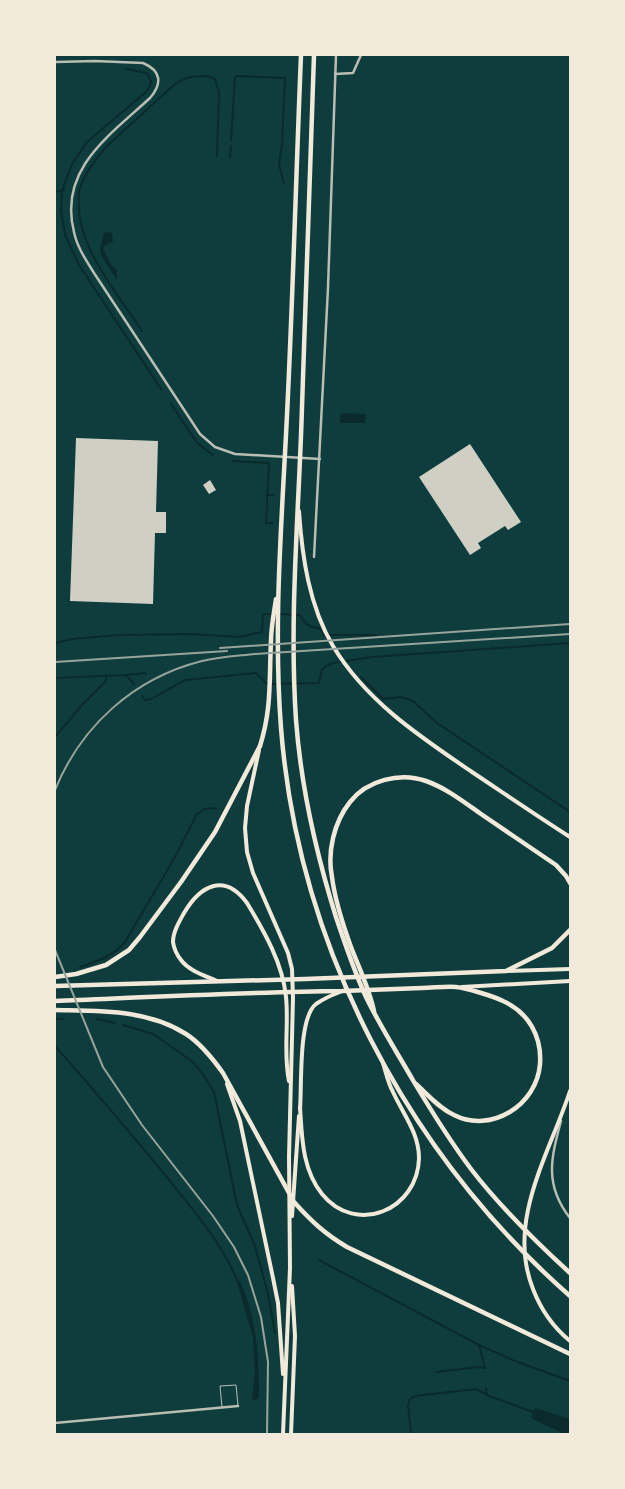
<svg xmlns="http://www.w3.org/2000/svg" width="625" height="1489" font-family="Montserrat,sans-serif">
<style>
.water{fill:#0a2a2b}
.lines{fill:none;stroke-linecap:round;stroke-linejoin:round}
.stream{stroke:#0a2a2b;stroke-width:2}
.building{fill:#cfcfc3}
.service{stroke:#b8beb3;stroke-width:1}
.minor{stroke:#b8beb3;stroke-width:2.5}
.secondary{stroke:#f1e9da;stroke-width:4}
.primary{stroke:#f1e9da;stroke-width:4}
.trunk{stroke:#f1e9da;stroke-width:4.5}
.motorway{stroke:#f1e9da;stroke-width:4.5}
.rail{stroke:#97a49c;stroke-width:2}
</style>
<rect width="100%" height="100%" fill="#0f3d3e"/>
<g class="water">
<polygon points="108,232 112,233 113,242 106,244 103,249 112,266 117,270 117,280 101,255 100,248 104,233"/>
<polygon points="343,413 364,414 366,415 365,423 340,423 340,415"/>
<path d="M240 1281C257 1319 259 1356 259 1397L255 1401 252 1399 255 1372 253 1338 237 1282Z"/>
<polygon points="535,1408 570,1419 570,1434 564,1434 531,1418"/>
</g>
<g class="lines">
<g class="stream">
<polyline points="126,69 147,73 151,81 150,86 147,91 87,142 72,164 62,191 61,211 65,235 79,265 161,389"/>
<polyline points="231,140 235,78 237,76 285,78 282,144 279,165 284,183"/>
<polyline points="230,157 231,146"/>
<polyline points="55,192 64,190"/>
<path d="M142 331C119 296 79 249 79 206 79 201 78 196 79 191 84 175 96 158 107 146L175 84 184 79 190 77 208 76 215 79 219 92 217 156"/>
<polyline points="171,404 197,443 213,455"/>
<polyline points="232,461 269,463 266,523 273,523"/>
<polyline points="267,495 274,495"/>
<path d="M279 614 300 615C305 624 310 628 320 628L324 635H376"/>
<polyline points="55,643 72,639 119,635 193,634 239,637 262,632 263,614 272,614"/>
<polyline points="126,675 146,673"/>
<polyline points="361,677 383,699 401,697 413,701 437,723 570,812"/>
<polyline points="55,678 126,675 134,684"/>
<polyline points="142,696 145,700 151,699 185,680 256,673 267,684 319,683 322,670 326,666 333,663 372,657 570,643"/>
<polyline points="55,737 82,705 106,681 106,675"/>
<path d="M80 967C98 961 112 957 125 942L175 857 197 814 205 809 216 808"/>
<polyline points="55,1019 63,1019"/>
<polyline points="97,1019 115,1023"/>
<polyline points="123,1025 153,1034 193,1062 202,1073 214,1092 237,1205 255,1246 268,1294 275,1333"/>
<path d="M55 1046C91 1086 126 1128 161 1170 189 1205 221 1240 238 1282"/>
<polyline points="319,1260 479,1345 515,1361 570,1381"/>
<polyline points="436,1372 479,1367 485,1368 479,1345"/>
<polyline points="486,1388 487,1395 533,1412"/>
<polyline points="411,1433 408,1405 410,1399 415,1396 476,1389 487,1395"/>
</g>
</g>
<g class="building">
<polygon points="76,438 158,441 156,512 166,512 166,533 155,533 153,604 70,601"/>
<polygon points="470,444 521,522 508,530 505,526 478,543 481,548 470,555 419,477"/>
<polygon points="210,480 216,490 209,494 203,485"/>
</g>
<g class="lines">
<polyline class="service" points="222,1407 220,1386 236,1385 238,1405"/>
<g class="minor">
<path d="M55 62 95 61 143 63C162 71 162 84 150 98 110 135 58 169 74 232 77 247 86 260 94 273L200 434 215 447 235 454 320 459"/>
<polyline points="335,74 353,73 361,55"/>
<polyline points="314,557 328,288 336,55"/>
<path d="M561 1121C551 1158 544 1185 570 1218"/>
<polyline points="55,1423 238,1406"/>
</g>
<g class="secondary">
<polyline points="259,750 247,806 245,828 247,852 253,873 288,953 292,969 293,998 289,1157 290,1268 283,1434"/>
<path d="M217 981C206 976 189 971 181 960 177 955 174 949 173 942 173 932 179 922 184 913 200 886 224 872 247 903 264 931 283 964 286 997 289 1025 283 1053 289 1081"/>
<polyline points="227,1084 240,1121 273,1278 278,1303 283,1374"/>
<path d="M300 1107C302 1137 302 1169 322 1194 356 1236 418 1210 419 1158 419 1133 403 1114 393 1092 388 1083 386 1073 383 1063"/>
<path d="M300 1109C302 1086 298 1018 316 1004 323 999 332 995 340 992"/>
<polyline points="292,1216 299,1116"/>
<polyline points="291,1434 295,1336 292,1286"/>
</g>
<g class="primary">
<path d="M299 511C302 556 309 606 333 646 366 701 419 736 472 772 505 794 537 816 570 837"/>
<polyline points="507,971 570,969"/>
<polyline points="462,987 570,981"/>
<path d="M570 1091C549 1155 506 1221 533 1289 541 1310 553 1327 570 1341"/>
</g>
<g class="trunk">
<polyline points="55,977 76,974 106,965 129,950 140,937 181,882 215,832 260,746"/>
<polyline points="55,986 305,979 506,971 552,948 570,930"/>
<path d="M55 1001C151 997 246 992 342 991 369 990 395 989 422 988 433 988 445 986 456 987 466 988 493 996 503 1001 528 1012 542 1036 540 1064 537 1105 491 1134 454 1115 439 1108 428 1095 416 1084"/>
<path d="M55 1010C100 1011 147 1009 186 1034 200 1043 213 1059 223 1073L294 1202C311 1221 325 1234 347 1247L570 1354"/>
<path d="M374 1011C369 988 359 968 351 947 343 925 335 901 332 877 327 852 334 822 350 802 367 780 400 772 426 781 446 788 464 802 481 814 506 831 531 848 556 865L566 876 570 883"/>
</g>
<g class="motorway">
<path d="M301 55C296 175 293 295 287 415 282 519 273 623 281 728 298 945 407 1153 570 1296"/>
<path d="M314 55C309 172 307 290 302 407 299 511 289 615 296 720 301 787 316 853 336 917 345 944 354 971 366 997 380 1026 398 1054 414 1082 432 1112 450 1141 471 1169 500 1207 535 1241 570 1273"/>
<path d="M260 746C272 708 269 680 271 641 271 627 274 613 276 599"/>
</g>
<g class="rail">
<polyline points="220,648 570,624"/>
<polyline points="55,662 227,651"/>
<path d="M55 790C81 726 134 678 202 661 219 657 237 656 255 654L570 634"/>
<polyline points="55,950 103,1067 142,1125 213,1216 234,1247 248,1275 261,1317 268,1362 267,1434"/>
</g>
</g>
<rect width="625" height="1489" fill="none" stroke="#f1e9da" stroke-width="112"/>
</svg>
